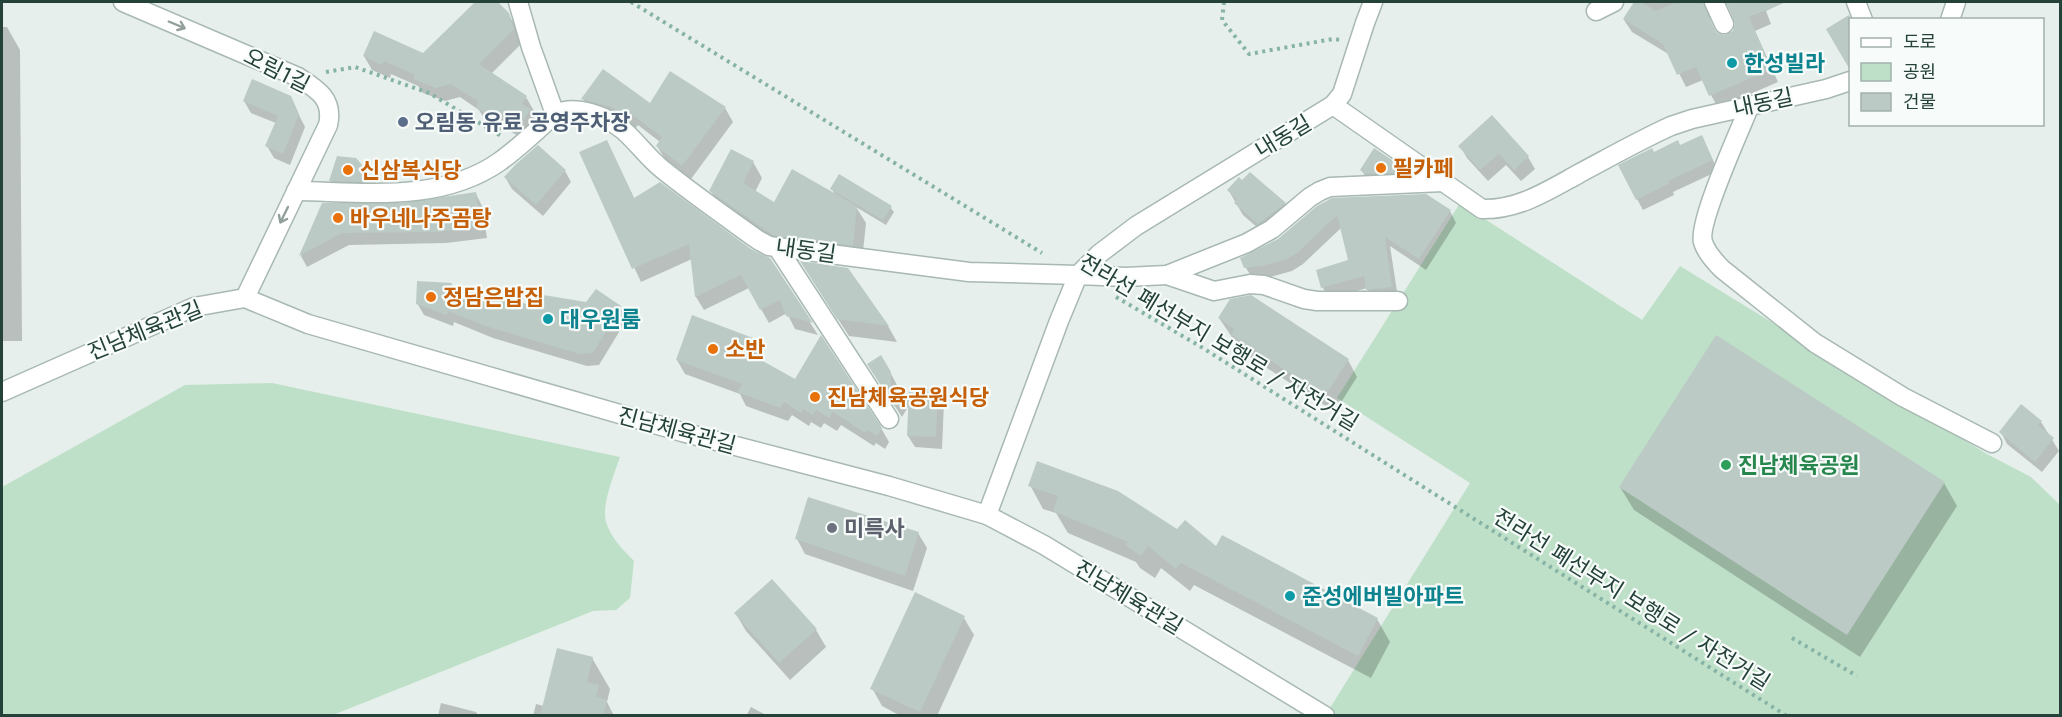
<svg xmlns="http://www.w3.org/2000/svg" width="2062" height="717" font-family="Jost,'Noto Sans KR',sans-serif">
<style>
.green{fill:#bfe0c8}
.shadow{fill:#0003;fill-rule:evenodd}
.building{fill:#bbcac4}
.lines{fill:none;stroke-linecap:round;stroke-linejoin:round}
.minor-casing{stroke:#a8b8b2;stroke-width:21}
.path{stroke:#86b3a5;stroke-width:4;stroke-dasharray:3 4.5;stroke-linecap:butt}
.minor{stroke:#fff;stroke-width:18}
.oneway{stroke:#92a09c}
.culture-dot{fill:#0f9aa8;stroke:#f7fbf9;stroke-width:2}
.service-dot{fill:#5c6f8a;stroke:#f7fbf9;stroke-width:2}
.food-dot{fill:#e8710a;stroke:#f7fbf9;stroke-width:2}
.leisure-dot{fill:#2e9e5b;stroke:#f7fbf9;stroke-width:2}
.worship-dot{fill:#6b7280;stroke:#f7fbf9;stroke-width:2}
.labels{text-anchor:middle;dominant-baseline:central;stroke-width:4.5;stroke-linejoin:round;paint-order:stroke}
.culture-label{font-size:22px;font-weight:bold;fill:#0d838f;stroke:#f7fbf9;text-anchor:start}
.street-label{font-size:22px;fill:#24423a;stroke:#f7fbf9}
.service-label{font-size:22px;font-weight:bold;fill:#4e5e75;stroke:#f7fbf9;text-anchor:start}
.food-label{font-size:22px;font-weight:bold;fill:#c56008;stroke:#f7fbf9;text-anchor:start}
.leisure-label{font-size:22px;font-weight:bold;fill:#27864d;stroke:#f7fbf9;text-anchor:start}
.worship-label{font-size:22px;font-weight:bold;fill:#5b616d;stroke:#f7fbf9;text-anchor:start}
</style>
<rect width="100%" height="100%" fill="#e6efeb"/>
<g class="green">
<polygon points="1460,203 1642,320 1680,266 1987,454 2031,477 2060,505 2060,715 1325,716 1470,483 1337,398"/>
<path d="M272 383 620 457C615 472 601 506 606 522 611 538 623 550 634 561L630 598 616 610 593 611 333 715H2V487L185 385Z"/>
</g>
<g class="shadow">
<polygon points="477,2 496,2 508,14 517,28 521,44 491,74 526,97 534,111 532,114 538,124 527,141 503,127 500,131 486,121 479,110 460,97 445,101 423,93 418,86 391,74 390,78 372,70 364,56 424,54"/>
<path d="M1635 2H1785L1766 11 1771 24 1755 31 1778 82 1718 108 1703 80 1686 87 1670 55 1632 32 1624 20ZM1722 3 1729 6 1736 20 1735 31 1722 37 1717 34 1710 20 1712 8Z"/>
<polygon points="2,27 7,27 20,50 22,341 2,341"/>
<polygon points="290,97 305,127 290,165 274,158 267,146 276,123 251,113 244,101"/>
<polygon points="583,99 725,108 733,122 691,179 665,159 657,146 660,142 638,125 634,131 591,112"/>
<polygon points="1492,117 1528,157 1535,169 1521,181 1506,165 1488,181 1467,158 1460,146"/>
<polygon points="1702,137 1718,171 1673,192 1674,195 1643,210 1637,199 1653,154 1680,147"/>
<polygon points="607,142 635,200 769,259 818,335 795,329 787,313 769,323 749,288 704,310 696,297 692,259 641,282 581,153"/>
<polygon points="355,159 376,183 382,193 338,192 331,181"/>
<polygon points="753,162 762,178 755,192 774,204 836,196 832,189 890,207 894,212 886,225 856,207 866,223 862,261 783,251 720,207 711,191"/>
<polygon points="1403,169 1409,181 1369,182 1362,171"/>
<polygon points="565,171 571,182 543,216 512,189 505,177"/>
<polygon points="1229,191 1285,204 1291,215 1266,235 1243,215"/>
<polygon points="476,194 482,206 487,238 446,243 349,245 307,267 301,256 323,204 402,205"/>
<polygon points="1317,207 1450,211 1456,223 1426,270 1390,246 1398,298 1375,301 1367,288 1329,299 1323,288 1318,271 1349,261 1341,228 1303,264 1292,271 1270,277 1253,279 1246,268"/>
<polygon points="847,269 888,326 897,342 849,336 812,279"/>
<polygon points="451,285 453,289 530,307 620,307 627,319 599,365 587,366 493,338 454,322 453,326 424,315 417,303"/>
<polygon points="1219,318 1348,360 1357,377 1335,412 1242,352"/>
<polygon points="752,339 760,353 757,359 881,428 889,442 885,449 876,443 874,446 841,425 837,431 824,423 821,428 811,422 809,426 792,415 788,421 746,406 740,394 685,374 677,360"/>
<polygon points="890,372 897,385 897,389 905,389 910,397 937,391 944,402 942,449 915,447 908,436 909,405 902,417 876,377"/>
<polygon points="2041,422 2059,451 2042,472 2007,444 2001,432"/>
<polygon points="1944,483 1957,506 1860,657 1634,510 1620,487"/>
<polygon points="1030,485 1177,531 1377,619 1390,642 1371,678 1194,585 1190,591 1161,568 1155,578 1140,568 1136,562 1068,533 1056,513 1043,509"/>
<polygon points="918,533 927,548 913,591 805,554 797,539"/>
<polygon points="736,614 816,630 826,647 790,680 746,631"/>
<polygon points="964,618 974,635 937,716 901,716 882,706 872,688"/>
<polygon points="592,658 610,689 607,702 614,716 533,716 536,704 544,706"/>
<polygon points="441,703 476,712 478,716 438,716"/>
<polygon points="751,707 768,716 746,716"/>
</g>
<g class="building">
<polygon points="475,2 498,2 509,13 514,29 479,64 527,96 522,104 531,109 518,128 495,114 492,118 476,107 479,102 451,84 436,88 413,79 415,75 384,61 382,65 363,56 374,31 423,53"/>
<polygon points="1634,2 1641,2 1656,11 1677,2 1703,2 1714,29 1718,33 1724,35 1733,31 1735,24 1726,2 1786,2 1749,17 1772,69 1709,96 1696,67 1677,75 1663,44 1623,19"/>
<polygon points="1849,15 1851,19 1850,70 1826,29"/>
<polygon points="603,69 650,103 670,71 726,107 682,166 656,146 662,137 630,113 626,118 611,107 581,99"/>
<polygon points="252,79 291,96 299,114 283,154 265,146 278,116 243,101"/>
<polygon points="1492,115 1529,156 1514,170 1499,154 1480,170 1458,146"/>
<polygon points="1702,135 1713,160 1668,181 1670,183 1636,200 1618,165 1652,148 1654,152 1678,140 1680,145"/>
<polygon points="607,140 634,198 660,182 751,249 770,258 813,323 786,316 780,300 760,310 741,275 695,297 689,244 632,269 579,152"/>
<polygon points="538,145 566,170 536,205 504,177 516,164"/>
<polygon points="1374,148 1404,168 1401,173 1365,174 1360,170"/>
<polygon points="731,149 754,161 743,183 774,202 792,169 857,206 853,246 773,235 709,191"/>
<polygon points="337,156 356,158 377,182 329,181"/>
<polygon points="1250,172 1286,203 1258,224 1234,203 1237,199 1227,190 1239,177 1242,180"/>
<polygon points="839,174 892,206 883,220 830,189"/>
<polygon points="476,192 481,226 439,232 342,233 299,256 322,203 402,203"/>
<polygon points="1426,194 1451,210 1419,259 1385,237 1392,287 1366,290 1364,276 1321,288 1316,270 1348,260 1337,215 1297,253 1285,260 1263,266 1244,268 1240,258 1278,239 1317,206 1332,198"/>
<polygon points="800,261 848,268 889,326 837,319"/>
<polygon points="417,281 452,283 451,287 492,290 492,292 529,305 531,293 586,302 596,289 621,306 593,353 579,354 485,326 448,311 447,315 416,304"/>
<polygon points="1251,295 1349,359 1325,396 1231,335 1234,329 1218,318 1230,299"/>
<polygon points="692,315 753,338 747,352 795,379 821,335 882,428 877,436 868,430 865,433 833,412 829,418 816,410 813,415 803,409 801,413 784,402 780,408 737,392 742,384 676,360"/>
<polygon points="1716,335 1945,482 1847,635 1619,487"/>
<polygon points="881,355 891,372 891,387 906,388 895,407 867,364"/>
<polygon points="909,388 938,389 936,437 907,436"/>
<polygon points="2021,404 2042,421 2038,425 2054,438 2035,462 1999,432"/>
<polygon points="1037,461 1118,491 1177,529 1185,520 1216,546 1222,535 1378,618 1358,656 1181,563 1176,569 1148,546 1141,556 1125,545 1128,542 1053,511 1058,496 1028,486"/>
<polygon points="808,497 919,532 905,576 795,539"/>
<polygon points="772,579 817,629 779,663 734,613"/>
<polygon points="915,592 965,616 920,712 870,689"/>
<polygon points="557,648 593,657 587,682 599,685 596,697 607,700 603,716 540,716"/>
</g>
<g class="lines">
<g class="minor-casing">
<g id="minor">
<path d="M123 2 298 77C317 89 334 99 328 125L245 298"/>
<polyline points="518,2 531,47 555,114"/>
<polyline points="1714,2 1724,24"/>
<polyline points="1856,2 1863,20"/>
<polyline points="1596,11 1614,2"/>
<polyline points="1950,20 1956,2"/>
<path d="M1333 105 1482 209C1519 210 1549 190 1580 173 1610 157 1640 140 1671 126L1692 119 1826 89 1850 81"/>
<path d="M1750 105C1741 128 1697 223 1703 242 1706 252 1714 261 1722 269L1815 343 1903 397 1992 443"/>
<path d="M296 191C364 192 440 203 499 162 519 148 537 130 555 114 576 104 606 116 623 130 637 142 648 158 662 169 693 194 726 217 758 240L769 246 969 272 1078 275 1099 254 1136 226 1333 105 1342 94 1365 23 1373 2"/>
<polyline points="777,247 889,419"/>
<polyline points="1167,275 1214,291 1250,284 1264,285 1304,299 1317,301 1398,301"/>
<polyline points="2,392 194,307 245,298 308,324 682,432 889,486 987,515 1044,545 1325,716"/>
<polyline points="987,515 1059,321 1078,275 1126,277 1167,275 1247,243 1272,229 1310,197 1320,191 1330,187 1443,182"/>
</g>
</g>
<g class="path">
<polyline points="631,2 1042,253"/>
<polyline points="1224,2 1222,20 1249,54 1333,39 1341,40"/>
<polyline points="326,72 355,67 429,93 503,137"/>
<polyline points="1116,297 1198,345 1787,716"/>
<polyline points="1792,638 1857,676"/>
</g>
<use href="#minor" class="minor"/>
</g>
<defs><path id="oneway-shaft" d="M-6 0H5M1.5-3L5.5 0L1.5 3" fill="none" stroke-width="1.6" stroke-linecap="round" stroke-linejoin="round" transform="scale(1.5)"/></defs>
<g class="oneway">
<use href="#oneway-shaft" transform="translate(177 25) rotate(23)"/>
<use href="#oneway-shaft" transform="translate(284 215) rotate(116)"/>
</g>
<g class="culture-dot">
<circle cx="1732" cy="63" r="6"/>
<circle cx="548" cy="319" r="6"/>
<circle cx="1290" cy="596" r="6"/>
</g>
<circle class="service-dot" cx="403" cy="122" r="6"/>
<g class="food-dot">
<circle cx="1381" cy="168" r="6"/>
<circle cx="348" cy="170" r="6"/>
<circle cx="338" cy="218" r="6"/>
<circle cx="431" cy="297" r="6"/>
<circle cx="713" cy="349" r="6"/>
<circle cx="815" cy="397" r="6"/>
</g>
<circle class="leisure-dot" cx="1726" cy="465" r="6"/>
<circle class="worship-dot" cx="832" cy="528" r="6"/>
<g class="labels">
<g class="culture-label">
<text x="1744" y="63">한성빌라</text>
<text x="560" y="319">대우원룸</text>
<text x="1302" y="596">준성에버빌아파트</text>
</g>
<g class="street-label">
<text transform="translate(277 70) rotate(27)">오림1길</text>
<text transform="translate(1763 102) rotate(-12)">내동길</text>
<text transform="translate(1283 136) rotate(-31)">내동길</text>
<text transform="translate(806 250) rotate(8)">내동길</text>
<text transform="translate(145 330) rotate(-22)">진남체육관길</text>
<text transform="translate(1219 342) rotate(31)">전라선 폐선부지 보행로 / 자전거길</text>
<text transform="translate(677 430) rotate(15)">진남체육관길</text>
<text transform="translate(1129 597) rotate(31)">진남체육관길</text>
<text transform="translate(1632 599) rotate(32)">전라선 폐선부지 보행로 / 자전거길</text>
</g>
<g class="service-label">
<text x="415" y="122">오림동 유료 공영주차장</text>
</g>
<g class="food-label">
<text x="1393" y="168">필카페</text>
<text x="360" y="170">신삼복식당</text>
<text x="350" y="218">바우네나주곰탕</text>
<text x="443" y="297">정담은밥집</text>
<text x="725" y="349">소반</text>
<text x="827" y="397">진남체육공원식당</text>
</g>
<g class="leisure-label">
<text x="1738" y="465">진남체육공원</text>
</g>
<g class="worship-label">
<text x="844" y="528">미륵사</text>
</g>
</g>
<rect width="2062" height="717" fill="none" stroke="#24423a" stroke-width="6"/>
<rect x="1849" y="18" width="195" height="108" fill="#f7fbf9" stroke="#a3b1ad" stroke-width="1.5"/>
<rect x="1861" y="38" width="30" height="9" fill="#ffffff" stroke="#a3b1ad" stroke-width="1.5"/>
<text x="1903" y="48" font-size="18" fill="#24423a">도로</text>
<rect x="1861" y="63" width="30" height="18" fill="#bfe0c8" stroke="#a3b1ad" stroke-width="1.5"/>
<text x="1903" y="78" font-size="18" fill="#24423a">공원</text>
<rect x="1861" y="93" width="30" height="18" fill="#bbcac4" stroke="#a3b1ad" stroke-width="1.5"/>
<text x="1903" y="108" font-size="18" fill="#24423a">건물</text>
</svg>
